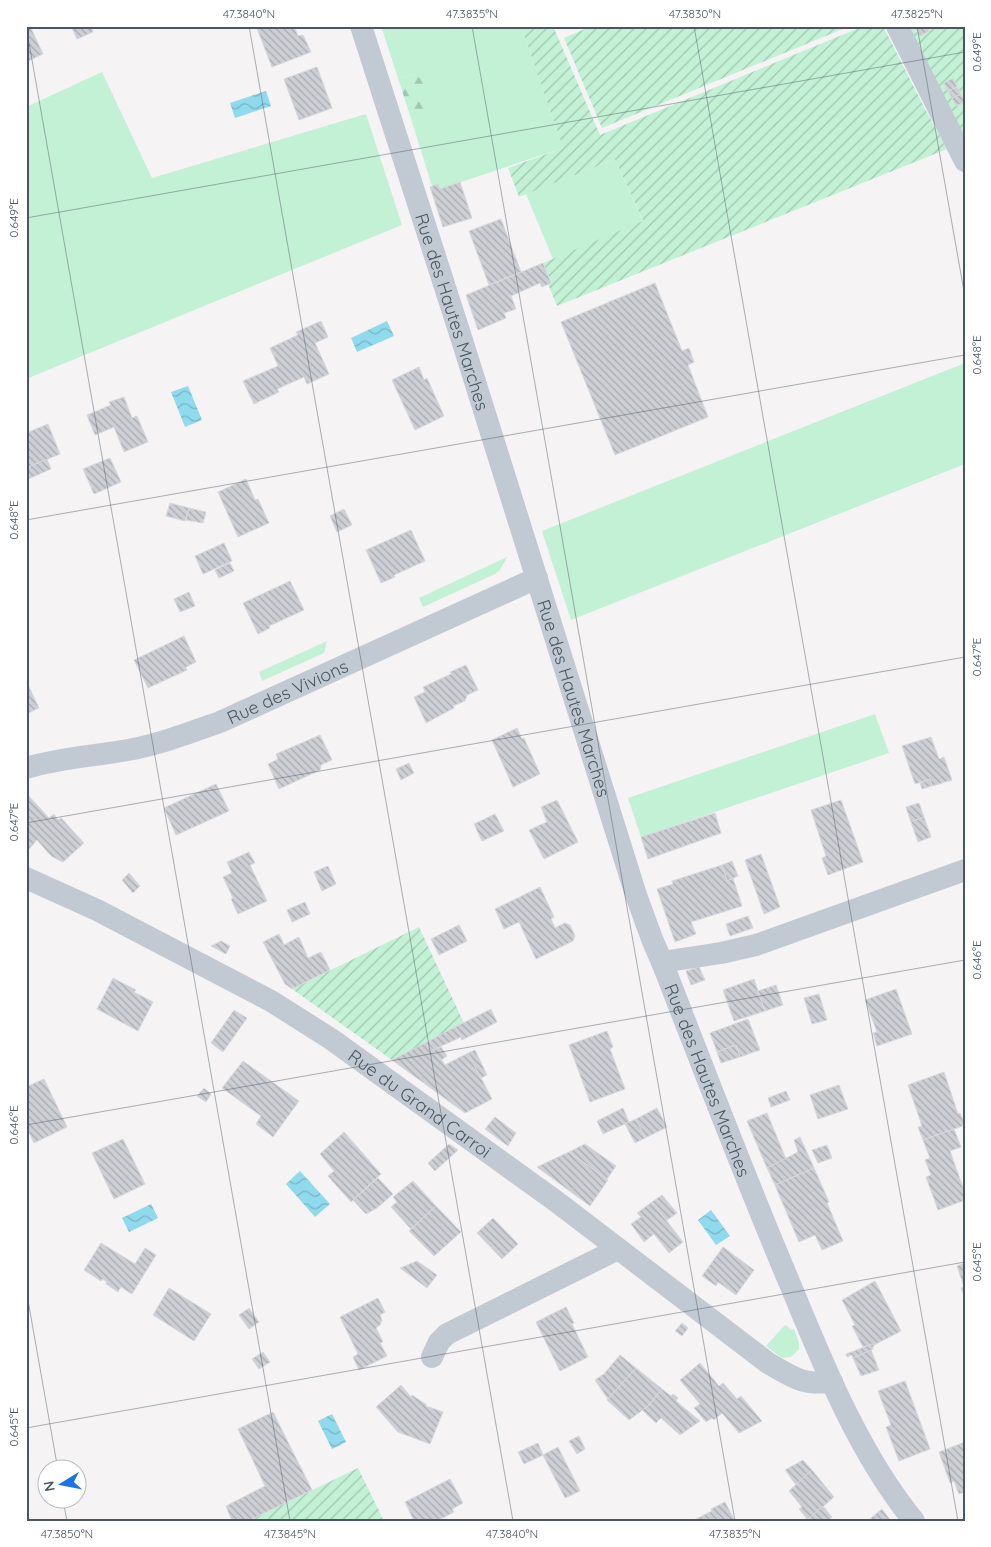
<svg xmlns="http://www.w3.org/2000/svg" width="991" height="1547" font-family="Quicksand,sans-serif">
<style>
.grass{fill:#c3f1d5}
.forest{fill:url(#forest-firs)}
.garden{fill:url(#garden-furrows)}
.water{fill:url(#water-waves)}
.building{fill:url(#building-back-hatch);stroke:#d7d9de}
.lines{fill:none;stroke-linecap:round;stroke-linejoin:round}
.street{stroke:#c1cad2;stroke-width:22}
.ticks{fill:none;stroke:#4a5661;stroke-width:1;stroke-opacity:0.45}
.labels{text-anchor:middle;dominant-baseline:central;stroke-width:4;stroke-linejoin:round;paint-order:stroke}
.street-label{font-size:18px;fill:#4a5661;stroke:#fff}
.neatline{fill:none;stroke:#4a5661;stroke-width:2}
.ticks-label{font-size:12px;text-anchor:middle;fill:#4a5661}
</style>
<defs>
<pattern id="forest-firs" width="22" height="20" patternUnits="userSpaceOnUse" patternTransform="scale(1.25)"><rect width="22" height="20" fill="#c3f1d5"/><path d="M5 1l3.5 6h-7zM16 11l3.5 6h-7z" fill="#a0c6b0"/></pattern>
<pattern id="garden-furrows" width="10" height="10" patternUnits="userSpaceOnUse" patternTransform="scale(1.25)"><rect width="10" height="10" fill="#c3f1d5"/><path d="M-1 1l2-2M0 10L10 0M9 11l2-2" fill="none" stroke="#a0c6b0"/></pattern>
<pattern id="water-waves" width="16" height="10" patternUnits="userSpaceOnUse" patternTransform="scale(1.25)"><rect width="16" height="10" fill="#90daee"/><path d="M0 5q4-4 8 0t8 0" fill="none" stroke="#78b4c4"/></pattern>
<pattern id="building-back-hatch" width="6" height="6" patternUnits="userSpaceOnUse" patternTransform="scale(1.25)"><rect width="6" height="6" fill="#cdcfd5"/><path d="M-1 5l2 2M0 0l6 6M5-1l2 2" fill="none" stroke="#a8abb0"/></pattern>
</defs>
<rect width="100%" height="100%" fill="#f5f3f3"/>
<g class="grass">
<polygon points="381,26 521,26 563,148 440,189 438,184 432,186 412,122 420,118 416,74 398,78"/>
<polygon points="102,72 152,178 366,114 402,225 26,379 26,107"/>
<polygon points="615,159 643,222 553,259 526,194"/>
<polygon points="965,363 965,464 571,620 542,531"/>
<polygon points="507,557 500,570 495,574 423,607 419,598"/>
<polygon points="327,641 324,653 262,681 259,672"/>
<polygon points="875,714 889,753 641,837 628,798"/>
<polygon points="786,1325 791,1330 794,1329 799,1343 799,1349 791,1357 782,1358 766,1346 784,1326"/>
</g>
<path class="forest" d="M416 74C425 83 435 101 425 114 422 118 416 120 412 122L398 78Z"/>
<g class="garden">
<polygon points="521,26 553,26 600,135 864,26 883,26 924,107 947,149 557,306 548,284 551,282 543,263 643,221 615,159 519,197 508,168 563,148"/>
<polygon points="592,26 850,26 602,128 564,38"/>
<polygon points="908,26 965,26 965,137"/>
<polygon points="419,927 464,1023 392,1060 292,989"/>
<polygon points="358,1468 384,1521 248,1521"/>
</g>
<g class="water">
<polygon points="266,91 271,106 235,118 230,103"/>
<polygon points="387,321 394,336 357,352 351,338"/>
<polygon points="188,386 202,420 185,427 171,392"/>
<polygon points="300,1171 330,1204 315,1217 286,1184"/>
<polygon points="151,1204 158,1218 129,1232 122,1218"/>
<polygon points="711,1210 730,1236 716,1245 698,1220"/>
<polygon points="332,1414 346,1442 332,1449 318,1421"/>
</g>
<g class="building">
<polygon points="26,26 30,26 43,54 26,62"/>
<polygon points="71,26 91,26 93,32 77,39"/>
<polygon points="256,26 294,26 298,36 303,35 311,52 272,67"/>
<polygon points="919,26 927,26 929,31 920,36 916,28"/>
<polygon points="317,67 332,108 299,120 284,79"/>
<polygon points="953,78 957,87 948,91 944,83"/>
<polygon points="957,87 961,94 952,98 948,91"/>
<polygon points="961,94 965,102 956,106 952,98"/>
<polygon points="460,182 472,218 443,227 430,187 438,184 440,189"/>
<polygon points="501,219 521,272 489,285 469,231"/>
<polygon points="543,263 551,283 542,287 540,283 511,296 516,309 504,313 506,318 478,330 466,295"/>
<polygon points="655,283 682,351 689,348 694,362 688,365 708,417 615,455 561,322"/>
<polygon points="321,321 328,337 315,343 329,374 307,384 304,377 277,389 279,392 254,404 243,381 278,366 270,348 298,335 296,332"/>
<polygon points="419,367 424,380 427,378 444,416 415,430 392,380"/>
<polygon points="124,397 132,418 137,416 148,442 124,452 114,427 95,435 87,415 111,405 109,402"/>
<polygon points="48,424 60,454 26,468 26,433"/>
<polygon points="110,458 121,482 94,494 83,469"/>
<polygon points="47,459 51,469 26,480 26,468"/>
<polygon points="246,479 255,500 258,499 269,523 238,537 218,492"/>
<polygon points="170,503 189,508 185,521 166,516"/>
<polygon points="189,508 206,512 203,523 186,520"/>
<polygon points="344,509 352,525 337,532 330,516"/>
<polygon points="411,530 425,561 394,575 395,577 381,583 366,550"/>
<polygon points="224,543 232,561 203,574 195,556"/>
<polygon points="230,563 234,571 219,578 215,570"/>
<polygon points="290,581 304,610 269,626 270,628 258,634 243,603"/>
<polygon points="189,592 195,606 180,612 174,599"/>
<polygon points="184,636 196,662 186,667 187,670 148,688 134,660"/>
<polygon points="466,665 478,690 467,695 465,701 453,706 454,708 426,723 414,697 425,692 423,687 451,674 450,672"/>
<polygon points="26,681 39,708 26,714"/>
<polygon points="517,728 522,739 524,738 540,774 513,787 492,740"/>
<polygon points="320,735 332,760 321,765 320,770 279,789 268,764 278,759 276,754"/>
<polygon points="931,737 939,759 944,757 952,780 932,786 930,779 915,784 902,746"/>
<polygon points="409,763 414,773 401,780 396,769"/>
<polygon points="930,779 932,786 922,789 920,783"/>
<polygon points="216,784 229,811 176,835 164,808"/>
<polygon points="26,793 49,818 54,814 58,820 61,818 84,843 63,862 51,856 37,840 28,850 26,848"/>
<polygon points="557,800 578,842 544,859 529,830 547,822 541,807"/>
<polygon points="841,800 863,862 828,875 822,858 826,856 811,810"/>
<polygon points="919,803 924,817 911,822 906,807"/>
<polygon points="715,813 721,833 648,859 641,837"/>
<polygon points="495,814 504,831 482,841 474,824"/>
<polygon points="924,817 931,837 918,842 911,822"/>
<polygon points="249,852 255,863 250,865 267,901 238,914 231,899 233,898 223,877 232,873 227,862"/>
<polygon points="761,854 780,907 764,914 745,860"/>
<polygon points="732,861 738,876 727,881 722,865"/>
<polygon points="722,865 727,881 733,878 742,906 691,922 696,934 675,942 657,889 673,884 672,881"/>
<polygon points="328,866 336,884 322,891 314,872"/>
<polygon points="129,873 140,886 133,893 122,880"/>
<polygon points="540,887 554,917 551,919 555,928 565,923 570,925 575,936 573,941 536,959 519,922 504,929 495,909"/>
<polygon points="305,902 310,914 292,922 287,910"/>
<polygon points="748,916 753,928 730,936 726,924"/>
<polygon points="459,925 467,941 439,955 431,939"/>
<polygon points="279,934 284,945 299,937 308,958 321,952 330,970 292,989 285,984 263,942"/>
<polygon points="221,941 230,946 226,954 211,946"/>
<polygon points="699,967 705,980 691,985 686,971"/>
<polygon points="113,978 136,990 134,992 153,1002 138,1031 97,1009"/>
<polygon points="754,979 765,1011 734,1021 723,990"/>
<polygon points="776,985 783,1005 765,1011 758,991"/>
<polygon points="896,989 912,1034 877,1046 873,1033 877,1032 865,1000"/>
<polygon points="819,994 827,1020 812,1024 804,998"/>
<polygon points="491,1009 497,1022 462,1040 455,1027"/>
<polygon points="234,1010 247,1018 223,1052 211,1043"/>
<polygon points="748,1019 760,1050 740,1057 736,1045 717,1052 710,1033"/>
<polygon points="455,1027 461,1037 433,1050 429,1041"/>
<polygon points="607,1031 613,1047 610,1049 625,1089 590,1102 569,1045"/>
<polygon points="429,1041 445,1065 468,1053 492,1099 465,1113 392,1060"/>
<polygon points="736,1045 740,1057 721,1063 717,1052"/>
<polygon points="441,1047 447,1056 441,1060 433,1050"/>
<polygon points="475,1050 487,1075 481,1078 468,1053"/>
<polygon points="243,1061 299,1101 273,1137 256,1124 261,1116 222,1088"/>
<polygon points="944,1072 958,1114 960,1113 965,1125 923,1140 918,1127 922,1126 908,1085"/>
<polygon points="44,1079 67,1127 34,1143 26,1126 29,1125 26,1119 26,1087"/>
<polygon points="839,1085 848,1109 818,1119 810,1095"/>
<polygon points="204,1088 211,1094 206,1102 197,1096"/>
<polygon points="786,1091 790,1100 771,1107 768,1098"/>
<polygon points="623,1108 629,1122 603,1134 597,1121"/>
<polygon points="657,1108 667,1127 645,1138 636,1119"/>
<polygon points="767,1113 786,1159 767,1168 747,1121"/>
<polygon points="495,1117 516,1133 508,1146 485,1129"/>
<polygon points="636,1119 645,1138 635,1143 625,1124"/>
<polygon points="954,1129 961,1147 950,1151 965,1193 965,1200 938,1210 926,1177 931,1175 925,1160 930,1158 923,1140"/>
<polygon points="344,1132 381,1174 351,1202 328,1176 334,1171 320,1154"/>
<polygon points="800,1137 814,1168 775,1185 767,1168 798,1152 794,1140"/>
<polygon points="123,1139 145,1184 114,1199 92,1153"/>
<polygon points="449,1144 458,1150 435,1171 428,1163"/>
<polygon points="585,1144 616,1166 607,1179 569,1152"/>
<polygon points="827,1145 832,1158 818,1163 812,1150"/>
<polygon points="569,1152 608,1180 590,1206 537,1167"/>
<polygon points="814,1168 829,1202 827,1203 843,1241 822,1250 815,1235 799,1242 775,1185"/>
<polygon points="378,1178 393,1194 377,1208 366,1214 353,1200"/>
<polygon points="413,1181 436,1206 411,1229 391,1207 397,1202 393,1197"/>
<polygon points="662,1195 677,1213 666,1221 652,1202"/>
<polygon points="652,1202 683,1242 669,1253 654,1234 644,1242 631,1224 641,1217 637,1213"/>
<polygon points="436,1206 461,1232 434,1256 409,1231"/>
<polygon points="493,1218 518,1244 502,1259 477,1233"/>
<polygon points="101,1243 135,1264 145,1248 156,1255 132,1294 121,1287 118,1292 106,1284 107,1282 102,1279 101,1281 84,1270"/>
<polygon points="723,1247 754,1270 736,1295 718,1282 716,1286 702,1276"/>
<polygon points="417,1261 437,1275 427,1288 400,1268"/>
<polygon points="965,1263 965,1298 961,1288 964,1287 957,1266"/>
<polygon points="875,1281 901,1331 874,1345 872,1344 863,1347 852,1326 855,1325 842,1300"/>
<polygon points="169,1288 211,1314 194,1341 153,1315"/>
<polygon points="378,1298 385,1312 380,1315 382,1320 380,1325 376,1328 383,1342 380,1343 387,1356 359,1370 353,1357 358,1354 340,1317"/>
<polygon points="566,1307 574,1323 572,1324 588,1357 560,1371 536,1322"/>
<polygon points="249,1308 259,1322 249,1329 239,1315"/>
<polygon points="682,1323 688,1328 682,1336 675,1331"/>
<polygon points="872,1344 874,1345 872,1350 853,1358 852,1355 847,1357 846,1354"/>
<polygon points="871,1350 879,1370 861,1376 853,1358"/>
<polygon points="263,1352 270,1362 259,1369 252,1359"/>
<polygon points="620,1355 636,1368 608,1399 595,1380 604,1374"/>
<polygon points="700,1363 719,1386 723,1383 737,1399 741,1396 762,1421 739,1433 722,1413 714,1420 712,1418 706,1422 694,1408 700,1404 680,1380"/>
<polygon points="636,1368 662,1389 648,1406 629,1420 607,1400"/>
<polygon points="905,1381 930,1449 899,1461 886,1427 891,1425 878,1391"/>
<polygon points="401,1385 411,1397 412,1395 427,1405 426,1406 443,1412 430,1444 398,1432 376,1407"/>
<polygon points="662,1389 671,1396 673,1394 678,1398 676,1401 700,1421 680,1435 661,1418 656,1423 642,1410 648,1406"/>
<polygon points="273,1412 312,1490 248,1521 232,1521 226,1506 265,1486 238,1429"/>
<polygon points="579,1436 585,1449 577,1454 569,1441"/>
<polygon points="965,1442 965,1492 959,1494 954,1481 950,1483 939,1452"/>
<polygon points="538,1443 543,1455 524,1464 518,1452"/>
<polygon points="558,1447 580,1491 565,1498 543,1455"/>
<polygon points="803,1460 812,1470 796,1485 785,1470"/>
<polygon points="812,1470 834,1497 808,1520 799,1509 802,1507 789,1491"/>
<polygon points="450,1479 463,1503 452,1509 454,1512 437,1521 414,1521 405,1502"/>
<polygon points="725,1502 735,1521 692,1521 712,1511 711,1509"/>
<polygon points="823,1506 832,1517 828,1521 806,1521"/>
<polygon points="882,1509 891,1521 868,1521 871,1518"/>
</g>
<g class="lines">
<g class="street">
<path id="s1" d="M361 26 461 337 636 895 652 939 662 962C704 1070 745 1178 790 1284 823 1364 859 1454 914 1521"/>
<polyline points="897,26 965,161"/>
<path id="s2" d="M26 768C59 758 94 756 128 750 160 744 189 733 220 722L537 578"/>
<path id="s3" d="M26 878 97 910 271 1001 331 1039 557 1202 768 1363C794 1378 802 1385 832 1382"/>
<polyline points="662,962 721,953 756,945 965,870"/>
<polyline points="432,1357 439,1342 447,1334 618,1249"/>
</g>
</g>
<path class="ticks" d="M26 26 290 1521M249 26 513 1521M472 26 735 1521M694 26 958 1521M917 26 965 297M26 218 965 52M26 520 965 355M26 823 965 657M26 1125 965 960M26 1289 58 1470M26 1428 965 1262M63 1500 67 1521"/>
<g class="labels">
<g class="street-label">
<text stroke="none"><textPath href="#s1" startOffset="300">Rue des Hautes Marches</textPath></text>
<text stroke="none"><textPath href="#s2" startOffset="274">Rue des Vivions</textPath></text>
<text stroke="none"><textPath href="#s1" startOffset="705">Rue des Hautes Marches</textPath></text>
<text stroke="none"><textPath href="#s1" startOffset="1110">Rue des Hautes Marches</textPath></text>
<text stroke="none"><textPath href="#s3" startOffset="455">Rue du Grand Carroi</textPath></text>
</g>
</g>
<rect width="991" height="1547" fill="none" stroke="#ffffff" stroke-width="55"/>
<g transform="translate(62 1484) rotate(260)"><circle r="24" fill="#ffffff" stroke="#b7bbc0"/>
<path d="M0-4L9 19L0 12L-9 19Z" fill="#1a73e8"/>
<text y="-8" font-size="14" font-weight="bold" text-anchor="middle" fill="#4a5661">N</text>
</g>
<rect x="28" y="28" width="936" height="1492" class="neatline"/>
<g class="ticks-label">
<text x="249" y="18">47.3840°N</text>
<text x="472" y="18">47.3835°N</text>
<text x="695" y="18">47.3830°N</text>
<text x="917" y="18">47.3825°N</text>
<text transform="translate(977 52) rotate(-90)" y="4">0.649°E</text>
<text transform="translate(14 218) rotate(-90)" y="4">0.649°E</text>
<text transform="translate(977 355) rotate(-90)" y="4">0.648°E</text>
<text transform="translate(14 520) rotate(-90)" y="4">0.648°E</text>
<text transform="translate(977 657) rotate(-90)" y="4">0.647°E</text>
<text transform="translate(14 822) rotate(-90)" y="4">0.647°E</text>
<text transform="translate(977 960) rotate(-90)" y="4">0.646°E</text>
<text transform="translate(14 1125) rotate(-90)" y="4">0.646°E</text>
<text transform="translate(977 1262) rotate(-90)" y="4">0.645°E</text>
<text transform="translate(14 1427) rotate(-90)" y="4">0.645°E</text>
<text x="67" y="1538">47.3850°N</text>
<text x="290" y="1538">47.3845°N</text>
<text x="512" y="1538">47.3840°N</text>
<text x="735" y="1538">47.3835°N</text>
</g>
</svg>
